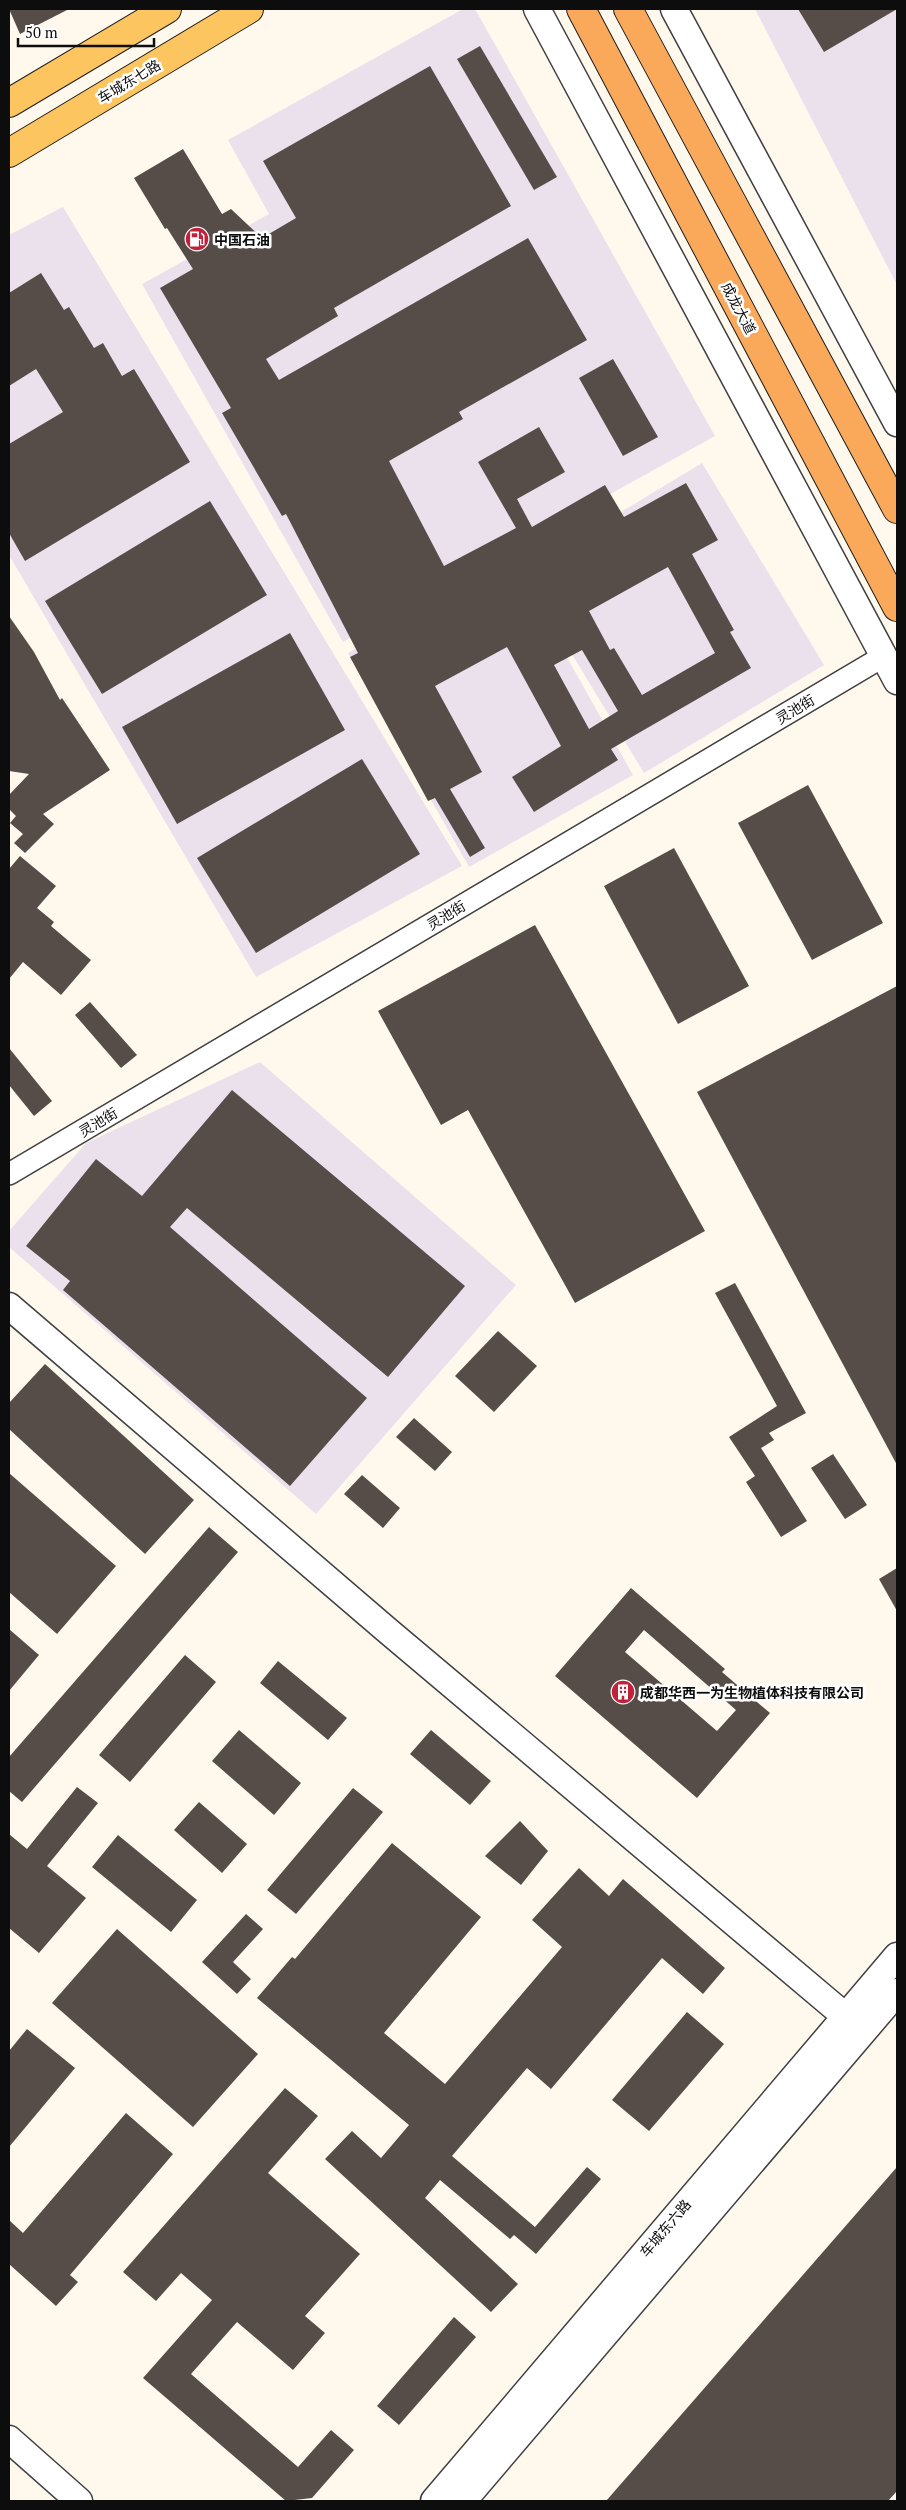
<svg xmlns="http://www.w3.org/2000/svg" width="906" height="2510" font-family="'PT Serif','Noto Sans SC',serif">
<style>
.industrial{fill:#eae1ec}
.building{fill:#564d49;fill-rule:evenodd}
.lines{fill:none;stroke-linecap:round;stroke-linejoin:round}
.minor-casing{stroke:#404040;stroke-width:24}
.tertiary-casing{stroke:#404040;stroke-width:29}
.primary-casing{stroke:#1e1e1e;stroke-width:30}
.trunk-casing{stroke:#1e1e1e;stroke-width:30}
.minor{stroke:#fff;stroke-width:21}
.tertiary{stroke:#fff;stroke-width:26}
.primary{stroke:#fcc560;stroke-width:28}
.trunk{stroke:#faa859;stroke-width:28}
.labels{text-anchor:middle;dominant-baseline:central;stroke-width:5;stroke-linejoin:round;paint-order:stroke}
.street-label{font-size:14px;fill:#0d0d0d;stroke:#fff}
.poi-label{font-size:14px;font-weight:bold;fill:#0d0d0d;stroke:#fff;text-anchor:start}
</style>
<rect width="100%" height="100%" fill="#fff9ed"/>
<g class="industrial">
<polygon points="463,9 475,9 715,436 343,642 142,284 269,214 228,140"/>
<polygon points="755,9 897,9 897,285"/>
<polygon points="63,207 462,866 256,977 9,555 9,235"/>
<polygon points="702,463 824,665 644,773 522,572"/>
<polygon points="513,561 633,775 469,867 348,653"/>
<polygon points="260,1062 516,1285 316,1514 9,1247 9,1231 86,1143"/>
</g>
<g class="building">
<polygon points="9,9 69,9 20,34"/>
<polygon points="798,9 897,9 824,52"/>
<polygon points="480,46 557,177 534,190 457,59"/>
<path d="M430 66 511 206 334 308 338 316 266 359 279 380 528 238 587 340 459 412 463 419 389 461 444 566 516 528 478 462 539 427 565 472 517 499 532 527 605 485 624 517 686 483 718 540 692 554 734 630 730 632 751 668 611 749 618 760 534 812 512 777 561 746 507 647 435 686 482 772 450 789 485 848 470 857 435 798 428 801 350 657 358 653 286 514 282 516 222 413 231 408 160 288 193 269 167 228 165 229 134 178 183 149 222 214 231 209 262 238 296 218 263 161ZM668 567 715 653 642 695 614 648 610 650 589 611ZM582 650 618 711 589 729 554 665Z"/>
<polygon points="41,273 64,310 69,307 94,348 103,343 122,376 134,369 190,462 25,561 9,533 9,444 63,412 36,369 9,386 9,293"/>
<polygon points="613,359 658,437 623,456 579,378"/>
<polygon points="210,501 267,595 102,694 45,601"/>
<polygon points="9,616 34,652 60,700 62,698 110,770 43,814 54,824 25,853 14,843 23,834 10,823 16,816 9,809 9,795 29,774 9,771"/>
<polygon points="290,633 345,730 177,824 122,727"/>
<polygon points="362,759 420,854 256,953 197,858"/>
<polygon points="808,785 883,923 812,960 738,823"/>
<polygon points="674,848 749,986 678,1024 604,886"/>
<polygon points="20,856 56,886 37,908 54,922 51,926 91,960 61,995 23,962 9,979 9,869"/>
<polygon points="535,925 705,1231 575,1303 468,1110 441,1125 378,1011"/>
<polygon points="897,986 897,1465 697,1092"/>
<polygon points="90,1002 137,1055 121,1068 75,1015"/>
<polygon points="9,1048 52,1101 34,1116 9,1085"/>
<polygon points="232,1090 465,1286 388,1377 187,1208 170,1227 367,1398 290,1486 63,1290 70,1281 26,1246 96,1159 142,1196"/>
<polygon points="735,1283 806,1413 769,1433 774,1440 761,1448 807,1521 781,1537 746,1482 755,1476 729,1437 777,1406 715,1293"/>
<polygon points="498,1331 537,1366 494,1412 455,1376"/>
<polygon points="45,1364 194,1500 145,1554 9,1429 9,1403"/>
<polygon points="414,1418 452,1452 435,1471 396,1437"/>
<polygon points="833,1454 867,1505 845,1519 811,1468"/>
<polygon points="9,1473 116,1566 57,1634 9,1592"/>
<polygon points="362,1475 400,1508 383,1528 344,1494"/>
<polygon points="209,1527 238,1552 22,1802 9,1791 9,1757"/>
<polygon points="897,1568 897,1611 879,1579"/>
<path d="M631 1588 725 1669 722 1672 770 1713 697 1798 555 1676ZM644 1630 736 1710 717 1731 625 1652Z"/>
<polygon points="9,1629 39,1655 9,1691"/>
<polygon points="185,1655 216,1682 130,1782 99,1755"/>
<polygon points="278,1661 347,1718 328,1740 260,1683"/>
<polygon points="239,1730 301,1783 274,1815 212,1761"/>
<polygon points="431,1730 491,1781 470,1805 410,1754"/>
<polygon points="77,1787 98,1803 47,1866 86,1898 39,1953 9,1928 9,1834 27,1849"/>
<polygon points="353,1788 383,1812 296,1914 267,1890"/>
<polygon points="199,1802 247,1844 222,1873 174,1830"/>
<polygon points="520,1821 548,1851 521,1885 485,1856"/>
<polygon points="118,1835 197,1900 171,1932 92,1867"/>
<polygon points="392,1843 481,1917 384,2033 445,2084 562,1947 532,1920 579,1868 609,1896 623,1879 725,1968 703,1994 662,1958 551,2089 527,2068 452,2156 535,2227 587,2167 601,2179 536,2254 514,2235 510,2239 440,2180 425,2198 518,2284 491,2312 325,2159 352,2131 381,2158 409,2125 257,1998 292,1957 295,1959"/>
<polygon points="246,1914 263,1929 233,1962 251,1979 237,1994 202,1962"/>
<polygon points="117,1929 258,2054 193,2127 52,2003"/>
<polygon points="687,2012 724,2044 649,2131 612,2100"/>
<polygon points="27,2029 75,2068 9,2147 9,2051"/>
<polygon points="285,2088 318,2116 268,2173 360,2254 305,2316 325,2333 293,2370 237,2322 191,2374 298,2467 331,2430 354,2450 312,2498 286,2501 143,2378 212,2300 181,2273 156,2301 123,2272"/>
<polygon points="126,2113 173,2154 70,2275 78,2282 56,2306 9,2264 9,2220 23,2233"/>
<polygon points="897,2167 897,2491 888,2501 606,2501"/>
<polygon points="454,2317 476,2337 399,2425 377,2406"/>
</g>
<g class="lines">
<g class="minor-casing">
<polyline id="minor" points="9,1174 884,656"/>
</g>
<g class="tertiary-casing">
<g id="tertiary">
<polyline points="537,9 897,681"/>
<polyline points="674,9 897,423"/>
<polyline points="9,1306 388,1631 845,2016"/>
<polyline points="9,2439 79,2501"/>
<polyline points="434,2501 897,1956"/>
<polyline points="463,2501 897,1992"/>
</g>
</g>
<g class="primary-casing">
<g id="primary">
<polyline points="9,103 167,9"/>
<polyline points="9,153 249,9"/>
</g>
</g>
<g class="trunk-casing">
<g id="trunk">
<polyline points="581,9 897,607"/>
<polyline points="628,9 897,509"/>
</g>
</g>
<use href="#minor" class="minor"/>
<use href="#tertiary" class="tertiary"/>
<use href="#primary" class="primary"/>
<use href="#trunk" class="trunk"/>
</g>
<defs>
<g id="fuel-disc" transform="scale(1.25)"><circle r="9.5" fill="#c1223b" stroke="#fff"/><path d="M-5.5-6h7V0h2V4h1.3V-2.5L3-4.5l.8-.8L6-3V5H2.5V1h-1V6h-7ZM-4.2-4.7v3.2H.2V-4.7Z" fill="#fff"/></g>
<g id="building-disc" transform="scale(1.25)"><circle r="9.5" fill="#c1223b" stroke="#fff"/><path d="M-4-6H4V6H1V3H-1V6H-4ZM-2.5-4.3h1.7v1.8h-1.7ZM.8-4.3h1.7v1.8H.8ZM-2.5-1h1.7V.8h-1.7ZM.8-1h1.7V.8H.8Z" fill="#fff"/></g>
</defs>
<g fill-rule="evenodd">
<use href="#fuel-disc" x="197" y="239"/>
<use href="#building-disc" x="623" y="1692"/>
</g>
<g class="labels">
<g class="street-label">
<text transform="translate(129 81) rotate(-31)">车城东七路</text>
<text transform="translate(739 308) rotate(62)">成龙大道</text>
<text transform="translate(795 709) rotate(-31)">灵池街</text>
<text transform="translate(446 915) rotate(-31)">灵池街</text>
<text transform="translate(98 1122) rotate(-31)">灵池街</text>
<text transform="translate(665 2228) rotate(-50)">车城东六路</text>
</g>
<g class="poi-label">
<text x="214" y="239">中国石油</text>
<text x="640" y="1692">成都华西一为生物植体科技有限公司</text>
</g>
</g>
<rect width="906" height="2510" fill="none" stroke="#0d0d0d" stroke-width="20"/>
<path d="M18 38v8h136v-8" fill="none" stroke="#0d0d0d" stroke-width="2.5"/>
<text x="25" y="38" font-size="15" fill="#0d0d0d" stroke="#ffffff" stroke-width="4" paint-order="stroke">50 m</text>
</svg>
